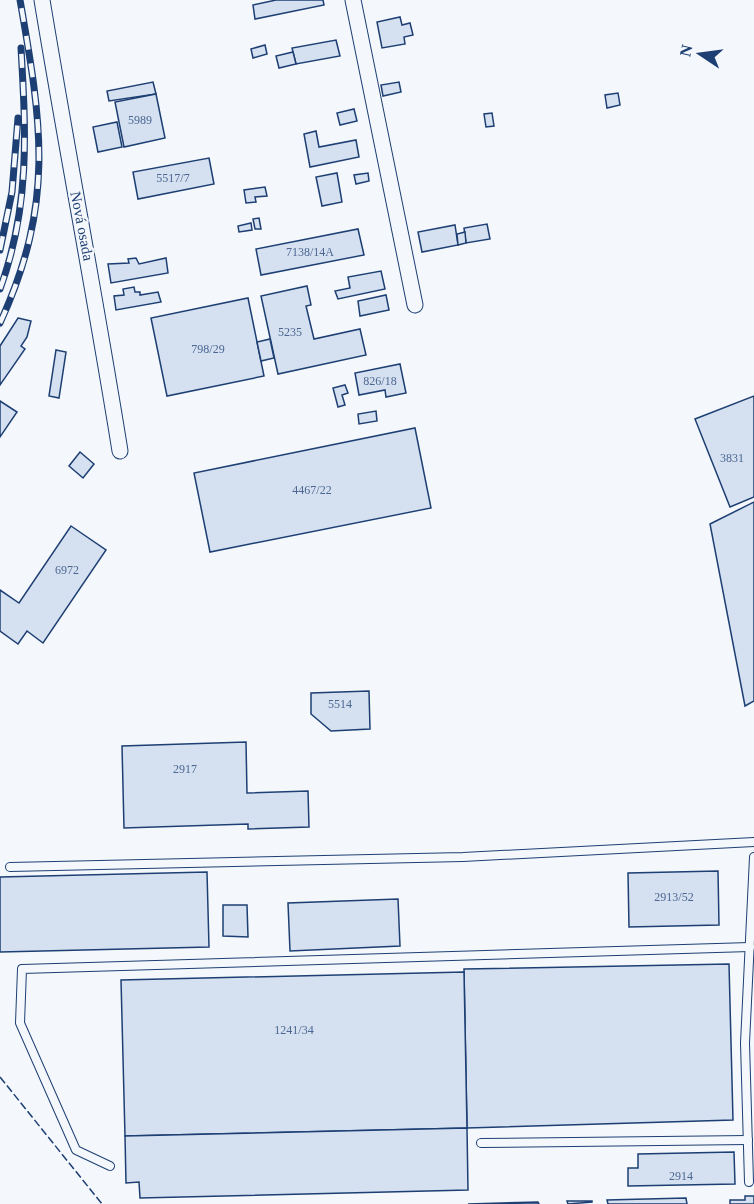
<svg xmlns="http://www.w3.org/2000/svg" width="754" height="1204" font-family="Georgia,serif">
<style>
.building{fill:#d5e0f0;stroke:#1d3f73;stroke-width:1.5}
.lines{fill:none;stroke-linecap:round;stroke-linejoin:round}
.lane-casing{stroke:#1d3f73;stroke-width:10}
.street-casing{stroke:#1d3f73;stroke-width:17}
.lane{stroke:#f4f7fb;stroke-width:8}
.street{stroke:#f4f7fb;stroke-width:15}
.rail-casing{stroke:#1d3f73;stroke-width:7}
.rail{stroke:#f4f7fb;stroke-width:4.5;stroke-dasharray:14;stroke-linecap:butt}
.fence{stroke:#1d3f73;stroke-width:1.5;stroke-dasharray:8 3;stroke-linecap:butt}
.labels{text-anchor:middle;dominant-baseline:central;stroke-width:4.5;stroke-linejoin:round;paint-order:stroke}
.number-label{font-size:12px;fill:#4b6792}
.street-label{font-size:15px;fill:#1d3f73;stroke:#f4f7fb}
</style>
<rect width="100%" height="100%" fill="#f4f7fb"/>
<g class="building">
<polygon points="276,0 323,0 324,5 255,19 253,5"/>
<polygon points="400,17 402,25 410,23 413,35 404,37 405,44 382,48 377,22"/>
<polygon points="336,40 340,56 296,64 292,48"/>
<polygon points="265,45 267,54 253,58 251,49"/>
<polygon points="293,52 296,64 279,68 276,56"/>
<polygon points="153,82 156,94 109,101 107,91"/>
<polygon points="399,82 401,92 383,96 381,85"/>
<polygon points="618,93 620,105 607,108 605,95"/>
<polygon points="156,94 165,138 124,147 115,102"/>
<polygon points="354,109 357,121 340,125 337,113"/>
<polygon points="492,113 494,126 486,127 484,114"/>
<polygon points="117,122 122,147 98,152 93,127"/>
<polygon points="316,131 319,147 356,140 359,157 310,167 304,134"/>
<polygon points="209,158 214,184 138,199 133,172"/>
<polygon points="337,173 342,202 322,206 316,177"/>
<polygon points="368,173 369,181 356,184 354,175"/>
<polygon points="265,187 267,196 255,197 256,202 246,203 244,190"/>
<polygon points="259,218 261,229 255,229 253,219"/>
<polygon points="251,223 252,230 239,232 238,226"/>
<polygon points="487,224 490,239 466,243 464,228"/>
<polygon points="455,225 458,245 422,252 418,232"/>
<polygon points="358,229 364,255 261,275 256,249"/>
<polygon points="465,232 466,243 458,245 457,234"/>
<polygon points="136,258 139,264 166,258 168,273 111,283 108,264 129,263 128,259"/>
<polygon points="381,271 385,289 338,299 335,291 350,288 348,277"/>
<polygon points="307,286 311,305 306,306 314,339 360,329 366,355 278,374 261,296"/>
<polygon points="134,287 135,292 140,292 140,295 158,292 161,302 116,310 114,296 124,295 123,289"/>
<polygon points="386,295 389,310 360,316 358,301"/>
<polygon points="248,298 264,376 167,396 151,318"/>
<polygon points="18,318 31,321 27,337 21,346 25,349 0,385 0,346"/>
<polygon points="270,339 274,358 261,361 257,342"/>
<polygon points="56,350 66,352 59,398 49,396"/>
<polygon points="400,364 406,393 386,397 385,390 359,395 355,373"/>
<polygon points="345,385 348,393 342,395 345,405 338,407 333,388"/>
<polygon points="754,396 754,497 730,507 695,419"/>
<polygon points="0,401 17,412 0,437"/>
<polygon points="376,411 377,421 359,424 358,414"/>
<polygon points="415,428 431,508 210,552 194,473"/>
<polygon points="80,452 94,464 83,478 69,466"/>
<polygon points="754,502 754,701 745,706 710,524"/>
<polygon points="71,526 106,550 43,643 27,631 18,644 0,631 0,590 19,603"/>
<polygon points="369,691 370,729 331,731 311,714 311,693"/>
<polygon points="246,742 247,793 308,791 309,827 248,829 248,824 124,828 122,746"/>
<polygon points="718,871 719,925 629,927 628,873"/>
<polygon points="207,872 209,947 0,952 0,877"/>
<polygon points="398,899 400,946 290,951 288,903"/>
<polygon points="223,905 247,905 248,937 223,936"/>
<polygon points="729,964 733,1120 467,1128 464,969"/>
<polygon points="464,972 467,1128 125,1136 121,980"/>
<polygon points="467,1128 468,1190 140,1198 139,1182 126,1183 125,1136"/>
<polygon points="734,1152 735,1184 628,1186 628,1168 638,1168 638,1154"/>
<polygon points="745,1196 754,1196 754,1204 730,1204 730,1200 745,1200"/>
<polygon points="686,1198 687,1204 608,1204 607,1200"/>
<polygon points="567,1201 592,1201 592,1202 568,1204"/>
<polygon points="538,1202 539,1204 468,1204"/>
</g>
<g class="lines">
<g class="lane-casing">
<g id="lane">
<polyline points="10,867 463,857 754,842"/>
<polyline points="481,1143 748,1140"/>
<polyline points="110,1166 76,1150 20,1023 22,969 750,947"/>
<polyline points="749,1182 745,1043 754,857"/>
</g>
</g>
<g class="street-casing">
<g id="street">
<path d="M42 0C67 151 96 301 120 451"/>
<polyline points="353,0 415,305"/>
</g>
</g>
<use href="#lane" class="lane"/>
<use href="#street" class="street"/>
<g class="rail-casing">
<g id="rail">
<polyline points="0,250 12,192 18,118"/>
<path d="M0 289C30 207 26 134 21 48"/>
<path d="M0 323C55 203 42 125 20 0"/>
</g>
</g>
<use href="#rail" class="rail"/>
<polyline class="fence" points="0,1077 102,1204"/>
</g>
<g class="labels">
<g class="number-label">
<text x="140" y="120">5989</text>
<text x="173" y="178">5517/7</text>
<text x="310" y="252">7138/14A</text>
<text x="290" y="332">5235</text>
<text x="208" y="349">798/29</text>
<text x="380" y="381">826/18</text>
<text x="732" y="458">3831</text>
<text x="312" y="490">4467/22</text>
<text x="67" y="570">6972</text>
<text x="340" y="704">5514</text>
<text x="185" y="769">2917</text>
<text x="674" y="897">2913/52</text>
<text x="294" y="1030">1241/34</text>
<text x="681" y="1176">2914</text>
</g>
<g class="street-label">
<text transform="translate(82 226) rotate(79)">Nová osada</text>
</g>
</g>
<g transform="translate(700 54) rotate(283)" stroke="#f4f7fb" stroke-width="4.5" paint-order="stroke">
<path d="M0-4.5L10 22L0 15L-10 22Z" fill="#1d3f73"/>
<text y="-9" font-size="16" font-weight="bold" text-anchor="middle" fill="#1d3f73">N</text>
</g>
</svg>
